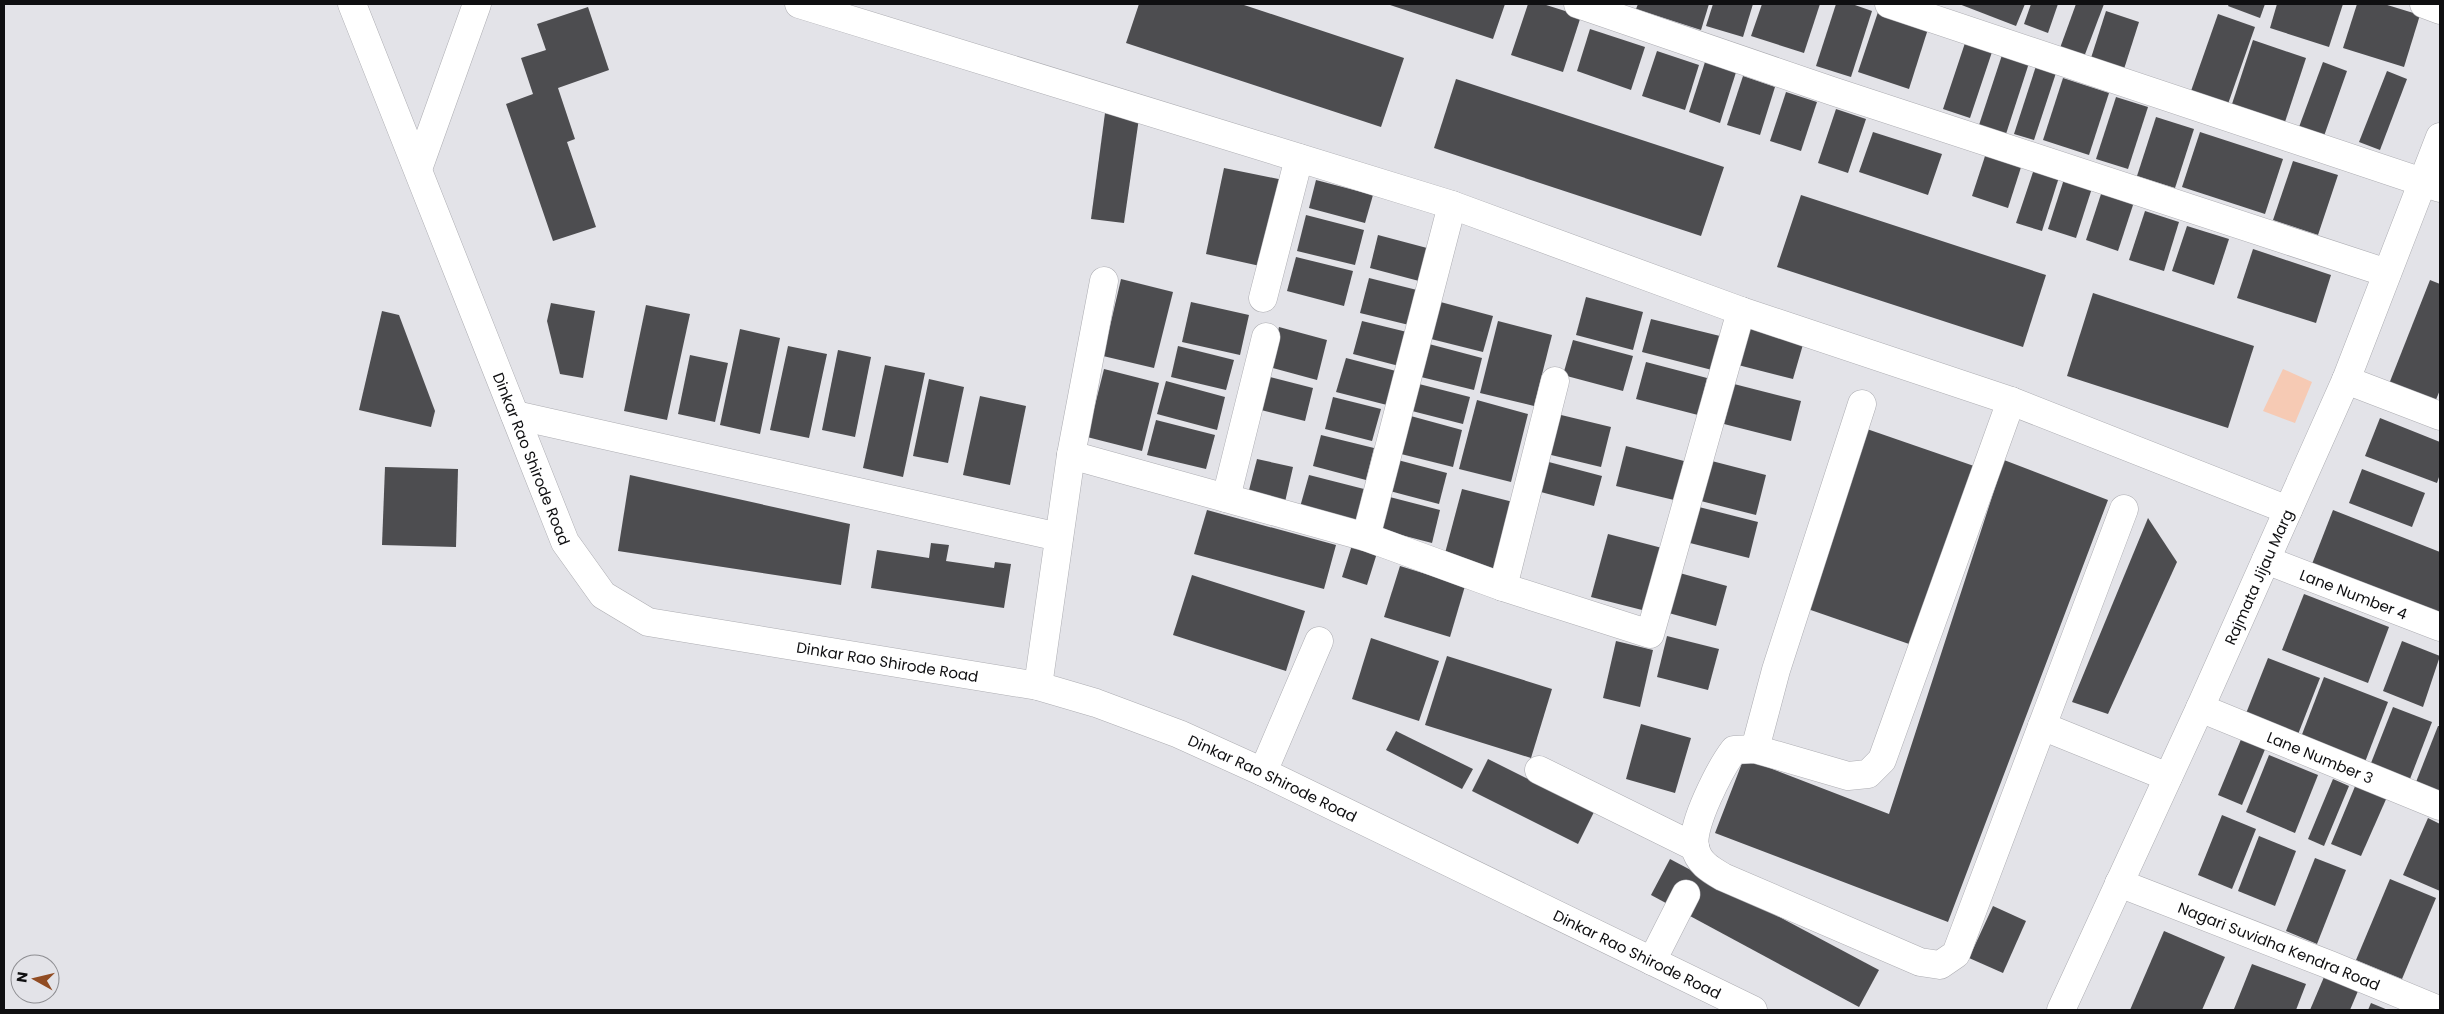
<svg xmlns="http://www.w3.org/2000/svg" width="2444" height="1014" font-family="Poppins,sans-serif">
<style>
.green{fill:#f6cab4}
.building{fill:#4d4d50}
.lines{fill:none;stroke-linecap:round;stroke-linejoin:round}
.minor-casing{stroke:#adadb2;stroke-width:29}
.minor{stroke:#fff;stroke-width:28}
.labels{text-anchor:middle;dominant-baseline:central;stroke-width:5;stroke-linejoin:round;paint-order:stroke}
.street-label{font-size:15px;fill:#0f0f11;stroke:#e3e3e8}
</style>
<rect width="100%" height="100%" fill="#e3e3e8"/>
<polygon class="green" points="2283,369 2312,382 2295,423 2263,411"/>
<g class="building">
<polygon points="1139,4 1241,4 1404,58 1381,127 1126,43"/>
<polygon points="1387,4 1505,4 1493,39"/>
<polygon points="1528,4 1543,4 1581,16 1563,72 1511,55"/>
<polygon points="1638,4 1709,4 1701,30 1636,9"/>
<polygon points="1713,4 1753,4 1743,37 1706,26"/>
<polygon points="1762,4 1820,4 1804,53 1751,36"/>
<polygon points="1836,4 1852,4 1872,11 1851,77 1816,66"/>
<polygon points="1959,4 2025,4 2016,26"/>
<polygon points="2031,4 2058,4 2048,33 2024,24"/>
<polygon points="2076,4 2104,4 2084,57 2060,48"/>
<polygon points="2229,4 2265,4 2260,18 2228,6"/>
<polygon points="2277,4 2343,4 2329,47 2270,28"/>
<polygon points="2357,4 2384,4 2420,15 2404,67 2343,48"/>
<polygon points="588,7 609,70 558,88 575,139 567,142 596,227 553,241 506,104 533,94 521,58 546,50 537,24"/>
<polygon points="2106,11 2139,22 2124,69 2091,58"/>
<polygon points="1878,12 1928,29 1909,89 1858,72"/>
<polygon points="2218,14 2255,27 2228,104 2191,91"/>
<polygon points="1590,29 1645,47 1631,90 1577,71"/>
<polygon points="2253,40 2306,58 2285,122 2232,104"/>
<polygon points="1965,43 1992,52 1970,118 1943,109"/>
<polygon points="1657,51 1699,65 1685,110 1642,96"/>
<polygon points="2002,55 2029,63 2006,134 1979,125"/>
<polygon points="1706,59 1737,69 1720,123 1689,112"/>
<polygon points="2323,62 2347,71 2324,136 2299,127"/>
<polygon points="2036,66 2056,73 2034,140 2014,134"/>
<polygon points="2387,71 2407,79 2380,150 2359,142"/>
<polygon points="1743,76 1775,87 1760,135 1727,125"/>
<polygon points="2063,78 2109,93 2089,155 2043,140"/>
<polygon points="1456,79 1724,167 1701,236 1434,148"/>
<polygon points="1786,92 1817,102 1801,151 1770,141"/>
<polygon points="2116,97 2148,107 2128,169 2096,159"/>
<polygon points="1836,109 1866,119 1848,173 1818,163"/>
<polygon points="1105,113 1139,118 1124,223 1091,219"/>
<polygon points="2156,117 2194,129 2175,188 2137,176"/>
<polygon points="1873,132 1942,154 1928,195 1859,172"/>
<polygon points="2200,132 2283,159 2265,214 2182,187"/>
<polygon points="1987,150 2023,161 2008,208 1972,196"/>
<polygon points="2293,161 2338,175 2318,235 2273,220"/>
<polygon points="2035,166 2060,174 2042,231 2016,223"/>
<polygon points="1224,168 1288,181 1269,268 1206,254"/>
<polygon points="2065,176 2093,185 2076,238 2048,229"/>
<polygon points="1316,180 1373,195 1365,223 1309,208"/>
<polygon points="2102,191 2134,202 2118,251 2086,240"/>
<polygon points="1801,195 2046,275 2023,347 1777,267"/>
<polygon points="2145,211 2179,222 2164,271 2129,260"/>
<polygon points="1306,215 1364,230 1355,265 1297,251"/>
<polygon points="2187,226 2229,239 2214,285 2172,271"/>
<polygon points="1378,235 1427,248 1419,281 1370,268"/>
<polygon points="2253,249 2331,275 2316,323 2237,298"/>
<polygon points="1296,257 1353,271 1344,306 1287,291"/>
<polygon points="1369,278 1417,290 1409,325 1360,313"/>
<polygon points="1121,279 1173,292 1154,368 1103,356"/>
<polygon points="2430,280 2440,284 2440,390 2435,402 2389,384"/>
<polygon points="2093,293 2254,346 2228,428 2067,376"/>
<polygon points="1586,297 1643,312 1633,350 1576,335"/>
<polygon points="1433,300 1493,316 1483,352 1423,337"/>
<polygon points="1191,302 1249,315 1240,355 1182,342"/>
<polygon points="551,303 595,311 583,378 560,374 547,321"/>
<polygon points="646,305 690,314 667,420 624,411"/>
<polygon points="382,311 399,315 435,411 431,427 359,410"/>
<polygon points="1651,319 1720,336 1712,370 1642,352"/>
<polygon points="1362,321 1407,332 1399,366 1353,354"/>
<polygon points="1498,321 1552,335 1534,406 1480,393"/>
<polygon points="1748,326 1804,341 1793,379 1738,365"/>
<polygon points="1279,327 1327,340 1317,380 1269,367"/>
<polygon points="740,329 780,338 760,434 720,425"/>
<polygon points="1573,340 1633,356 1623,391 1563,375"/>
<polygon points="1429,344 1482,358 1474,390 1421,377"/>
<polygon points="788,346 827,354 809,438 770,430"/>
<polygon points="1178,346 1234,360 1226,390 1171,377"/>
<polygon points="838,350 871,357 855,437 822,430"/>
<polygon points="690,355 728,363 715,422 678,414"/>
<polygon points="1346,358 1396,371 1387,405 1336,392"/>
<polygon points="1646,362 1707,378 1698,415 1636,399"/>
<polygon points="885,365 925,373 903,477 863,468"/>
<polygon points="1104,369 1159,383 1142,451 1087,437"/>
<polygon points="1262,375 1313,388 1305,421 1253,408"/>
<polygon points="929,379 964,387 948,463 913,456"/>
<polygon points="1166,381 1225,397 1217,430 1157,414"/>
<polygon points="1419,384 1470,397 1463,424 1412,411"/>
<polygon points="1734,384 1801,401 1791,441 1724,424"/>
<polygon points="980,396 1026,406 1010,485 963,475"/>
<polygon points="1333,397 1381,409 1372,441 1325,429"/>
<polygon points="1477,400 1528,414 1511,482 1459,469"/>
<polygon points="1557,414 1611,427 1601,467 1547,454"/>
<polygon points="1407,415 1462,430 1453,467 1397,453"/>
<polygon points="2380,418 2440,442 2440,474 2437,483 2365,456"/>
<polygon points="1156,420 1215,435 1206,469 1147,455"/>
<polygon points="1864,428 1974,466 1912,645 1802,607"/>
<polygon points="1321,435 1374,448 1366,480 1313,466"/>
<polygon points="1626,446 1684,461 1674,500 1616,486"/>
<polygon points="1257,459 1293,467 1285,502 1248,494"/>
<polygon points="1394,459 1447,473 1439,504 1386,490"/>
<polygon points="1704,459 1766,475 1756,515 1693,499"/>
<polygon points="2004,460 2108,500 1948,922 1715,833 1744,758 1889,814"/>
<polygon points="1545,461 1602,476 1594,506 1537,491"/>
<polygon points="385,467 458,469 456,547 382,545"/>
<polygon points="2362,469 2425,493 2412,527 2349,503"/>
<polygon points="630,475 850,524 841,585 618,551"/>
<polygon points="1309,475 1364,489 1356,521 1300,507"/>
<polygon points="1462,489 1517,503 1499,571 1444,557"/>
<polygon points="1382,495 1440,510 1432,543 1374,528"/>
<polygon points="1699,507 1758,522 1749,558 1690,543"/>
<polygon points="1207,510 1336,545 1324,589 1194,554"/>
<polygon points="2333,510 2440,552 2440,614 2312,564"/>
<polygon points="2148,518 2177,562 2108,714 2072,702"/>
<polygon points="1608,534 1666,549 1650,612 1591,597"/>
<polygon points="931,543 949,545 946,561 994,568 995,562 1011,564 1004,608 871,588 877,550 929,558"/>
<polygon points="1352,545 1377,553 1367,585 1342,577"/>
<polygon points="1400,566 1465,586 1450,637 1384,617"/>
<polygon points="1676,572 1727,586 1716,626 1665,612"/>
<polygon points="1192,575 1305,611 1286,671 1173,635"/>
<polygon points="2304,594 2389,627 2368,683 2282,650"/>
<polygon points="1667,636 1719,649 1708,690 1657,677"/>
<polygon points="1371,638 1439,661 1419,721 1352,699"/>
<polygon points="1616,641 1653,650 1640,707 1603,698"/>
<polygon points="2402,641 2440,656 2423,707 2383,691"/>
<polygon points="1447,656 1552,689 1531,758 1425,725"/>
<polygon points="2268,658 2320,678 2295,742 2243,721"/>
<polygon points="2324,677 2388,702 2365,762 2301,737"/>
<polygon points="2393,707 2432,722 2410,779 2371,763"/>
<polygon points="1641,724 1691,738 1675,793 1626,779"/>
<polygon points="2438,726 2440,726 2440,792 2416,782"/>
<polygon points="1396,731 1473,769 1462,789 1386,750"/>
<polygon points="2242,737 2266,747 2242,805 2218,795"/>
<polygon points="2269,755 2318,775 2295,833 2246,812"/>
<polygon points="1488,759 1594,812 1578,844 1472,791"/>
<polygon points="2333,779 2349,786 2324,846 2308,839"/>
<polygon points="2356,784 2387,797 2361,856 2331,844"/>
<polygon points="2222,815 2256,829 2232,889 2198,875"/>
<polygon points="2428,818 2440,824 2440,891 2403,875"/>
<polygon points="2259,836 2296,851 2275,906 2238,891"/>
<polygon points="2315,858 2346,870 2317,944 2286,931"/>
<polygon points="1670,859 1879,970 1859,1007 1651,895"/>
<polygon points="2390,879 2436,898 2402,979 2356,960"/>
<polygon points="1993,906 2026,921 2003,973 1969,958"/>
<polygon points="2164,931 2225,957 2202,1010 2130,1010"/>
<polygon points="2252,964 2306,984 2296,1010 2234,1009"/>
<polygon points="2324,977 2358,991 2350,1010 2310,1010"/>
<polygon points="2371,1003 2388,1010 2368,1010"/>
</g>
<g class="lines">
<g class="minor-casing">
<g id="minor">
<path id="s1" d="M352 4 565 542 603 595 648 622 1038 686 1096 703 1179 734 1263 772 1753 1010"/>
<polyline points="799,4 1452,205 1741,311 2011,401 2288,510"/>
<polyline points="1578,4 1832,91 2387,273"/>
<polyline points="1889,4 2440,188"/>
<polyline points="2424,4 2440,10"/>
<polyline points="418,169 477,4"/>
<polyline points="1263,298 1299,158"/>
<polyline points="2346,380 2440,416"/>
<path d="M2011 401 1882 760 1868 774 1848 776 1755 749 1734 750C1721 767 1690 826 1695 847 1698 863 1711 870 1723 877L1920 962 1940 965 1956 954 2124 509"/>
<polyline points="515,415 1059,537"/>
<polyline points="1071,455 1366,537 1503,587 1650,634 1741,311"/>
<polyline points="1226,498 1266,337"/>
<polyline points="1366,537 1452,205"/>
<path id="s2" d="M2266 560 2440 627"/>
<polyline points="1503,587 1555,381"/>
<polyline points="1038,686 1071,455 1104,281"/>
<path id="s3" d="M2200 708 2440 806"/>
<polyline points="2042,726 2168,777"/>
<polyline points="1755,749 1776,670 1862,404"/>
<polyline points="1539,770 1695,847"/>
<polyline points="1263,772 1319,641"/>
<path id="s4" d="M2119 883 2330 965 2439 1010"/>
<polyline points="1652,961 1686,894"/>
<path id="s5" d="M2061 1010 2200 708 2346 380 2440 137"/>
</g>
</g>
<use href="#minor" class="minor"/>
</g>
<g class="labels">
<g class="street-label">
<text stroke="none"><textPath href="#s1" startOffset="489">Dinkar Rao Shirode Road</textPath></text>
<text stroke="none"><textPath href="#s5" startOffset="476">Rajmata Jijau Marg</textPath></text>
<text stroke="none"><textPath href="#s2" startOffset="94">Lane Number 4</textPath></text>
<text stroke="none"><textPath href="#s1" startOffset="939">Dinkar Rao Shirode Road</textPath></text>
<text stroke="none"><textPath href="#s3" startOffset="130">Lane Number 3</textPath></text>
<text stroke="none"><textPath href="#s1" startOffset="1344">Dinkar Rao Shirode Road</textPath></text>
<text stroke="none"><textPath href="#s4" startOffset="172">Nagari Suvidha Kendra Road</textPath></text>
<text stroke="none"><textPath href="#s1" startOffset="1749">Dinkar Rao Shirode Road</textPath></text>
</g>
</g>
<rect width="2444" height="1014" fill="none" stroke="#0f0f11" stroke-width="10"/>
<g transform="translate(35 979) rotate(278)"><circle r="24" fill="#e3e3e8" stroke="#8e8e92"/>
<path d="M0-4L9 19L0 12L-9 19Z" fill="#914c23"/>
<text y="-8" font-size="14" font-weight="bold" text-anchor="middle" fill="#0f0f11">N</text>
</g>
</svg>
